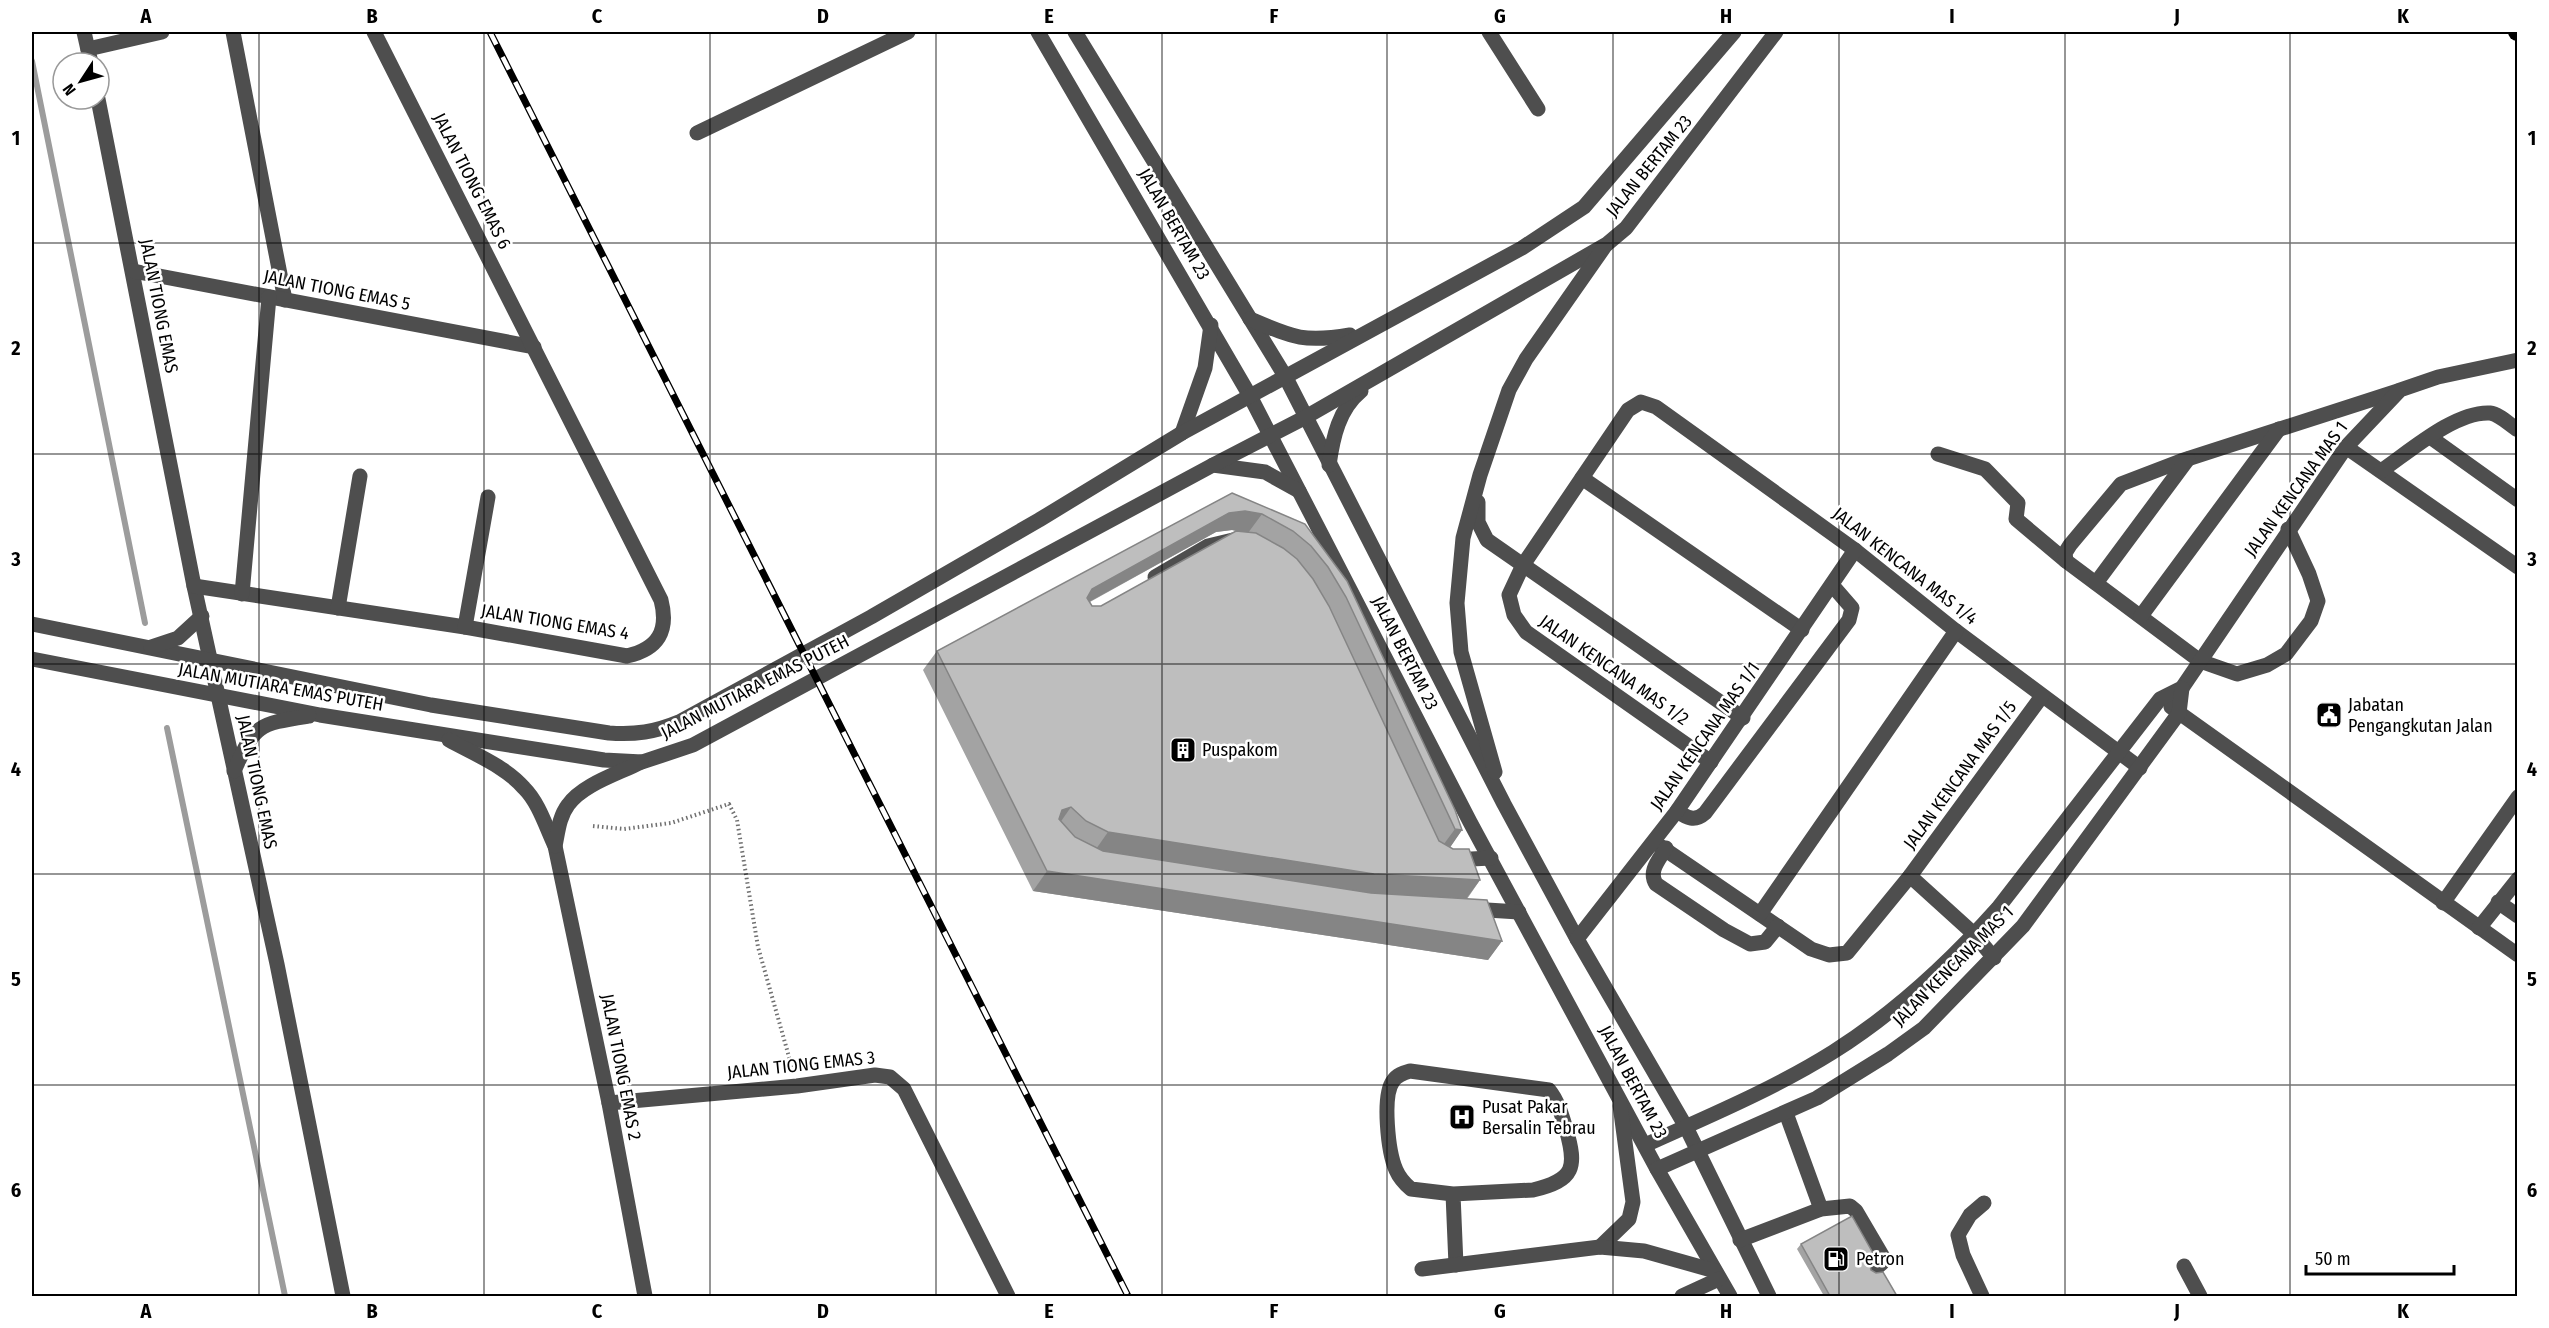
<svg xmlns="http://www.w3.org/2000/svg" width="2549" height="1328" font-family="'Fira Sans Condensed',sans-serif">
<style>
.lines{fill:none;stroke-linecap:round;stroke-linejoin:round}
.stream{stroke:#9c9c9c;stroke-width:6}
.path{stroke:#707070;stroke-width:4;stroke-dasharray:1.5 3;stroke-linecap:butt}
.minor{stroke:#4e4e4e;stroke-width:15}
.highway{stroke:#000;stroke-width:18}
.rail-casing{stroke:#000;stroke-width:7}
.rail{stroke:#fff;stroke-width:4.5;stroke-dasharray:14;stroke-linecap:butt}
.wall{fill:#a3a3a3;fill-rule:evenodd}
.shaded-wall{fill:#858585}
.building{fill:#bebebe;stroke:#858585;stroke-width:1.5}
.grid{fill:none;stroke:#000;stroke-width:1.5;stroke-opacity:0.55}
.labels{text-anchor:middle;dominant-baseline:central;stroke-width:5;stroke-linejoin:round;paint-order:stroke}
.street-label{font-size:18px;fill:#000;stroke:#fff}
.poi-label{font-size:18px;fill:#000;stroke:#fff;text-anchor:start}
.neatline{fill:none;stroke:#000;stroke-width:2}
.grid-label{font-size:20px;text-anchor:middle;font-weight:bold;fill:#000}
</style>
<rect width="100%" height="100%" fill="#fff"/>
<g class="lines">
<g class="stream">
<polyline points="32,61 145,623"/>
<polyline points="167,728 285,1296"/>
</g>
<polyline class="path" points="593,826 624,829 671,823 729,804 737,820 758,947 793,1071"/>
<g class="minor">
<polyline points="84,32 91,63"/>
<polyline points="233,32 285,300"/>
<polyline points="1038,32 1250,396 1470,822 1657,1169 1730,1296"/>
<polyline points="1075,32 1285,376 1504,804 1577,939 1686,1127 1769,1296"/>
<polyline points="1489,32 1538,109"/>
<polyline points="88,49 162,32"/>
<polyline points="98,99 194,586 277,964 343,1296"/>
<polyline points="697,133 908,32"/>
<polyline points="133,271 534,347"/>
<path d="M1250 319C1292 337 1303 343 1350 335"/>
<polyline points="1182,433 1205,368 1211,325"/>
<polyline points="2430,437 2518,500"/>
<polyline points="2346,447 2518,567"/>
<polyline points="1938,454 1985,469 2018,503 2016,519 2066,561"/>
<polyline points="1213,465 1265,472 1299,491"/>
<path d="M1329 465C1333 437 1339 409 1361 391"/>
<path d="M2381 471C2409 452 2455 411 2490 413 2499 414 2510 425 2518 430"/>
<polyline points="1582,478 1802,630"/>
<polyline points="1478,502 1478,522 1487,540 1743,718"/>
<polyline points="2288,529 2309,574 2318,601 2311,621 2286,654 2267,665 2237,674 2200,661 2066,561 2065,553 2070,545 2121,484 2181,461 2398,391"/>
<polyline points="1155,577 1208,546 1233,540"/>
<polyline points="2096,583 2188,459"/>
<path d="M194 586 465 627 627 656C658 649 669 631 661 600L374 32"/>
<polyline points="242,594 269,297"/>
<polyline points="338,608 360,476"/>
<polyline points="2141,616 2279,429"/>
<path d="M32 624 431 705 609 733C635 735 655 732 679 722L871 617 1039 520 1182 433 1522 248 1584 207 1734 32"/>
<polyline points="465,627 488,497"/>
<polyline points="151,647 178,638 202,616"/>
<polyline points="32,659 320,715 604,760 642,762 693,745 1213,465 1304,418 1607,244 1626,228 1776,32"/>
<polyline points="2171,707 2518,955"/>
<path d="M449 740C474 754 505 766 524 788 539 803 546 827 555 846L609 1103 645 1296"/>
<polyline points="1711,762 1526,632 1514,615 1509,595 1523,565 1628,410 1641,402 1656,407 1855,550 1956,631 2140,768"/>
<path d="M234 771C255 724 258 724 309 716"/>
<polyline points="1495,772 1461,652 1457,603 1463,538 1480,475 1509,390 1526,359 1605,246"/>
<path d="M1677 811C1687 818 1695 822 1705 813L1849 620 1852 608 1832 585"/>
<polyline points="1654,842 1811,949 1829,955 1847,953 1910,876 2042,696"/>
<path d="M555 846C558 832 559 817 568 805 583 784 618 774 641 762"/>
<path d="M1666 848C1659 860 1648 871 1656 884L1724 930 1750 944 1765 942 1778 926"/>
<polyline points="1452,860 1491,858"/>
<polyline points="1910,876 1974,934 1994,958"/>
<polyline points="2498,902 2518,916"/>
<polyline points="2443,903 2518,797"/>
<polyline points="1471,909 1519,912"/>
<polyline points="1760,914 1956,631"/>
<polyline points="2479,928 2518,879"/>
<polyline points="1577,939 1677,811 1855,550"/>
<polyline points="609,1103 797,1086 875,1075 890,1077 904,1089 1008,1296"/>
<polyline points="1786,1113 1821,1209"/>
<path d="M1645 1145C1709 1116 1774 1089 1833 1052 1895 1013 1949 963 1998 908L2160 699 2182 688 2346 447 2400 390 2438 377 2518 360"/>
<polyline points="1657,1169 1817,1098 1888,1054 1924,1028 2023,926 2179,713 2182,688"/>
<path d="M1453 1194 1533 1190C1575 1180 1577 1167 1566 1129 1562 1116 1558 1101 1549 1090L1410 1071C1403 1073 1397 1075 1393 1081 1382 1096 1388 1152 1396 1170 1399 1177 1405 1184 1411 1189L1453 1194 1456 1265"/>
<polyline points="1740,1240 1821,1209 1850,1206 1856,1211 1883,1257 1882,1263 1875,1269"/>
<polyline points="1600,1247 1629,1219 1633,1202 1620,1105"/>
<polyline points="2184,1266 2200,1296"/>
<polyline points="1422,1269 1600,1247 1644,1251 1715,1271"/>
<polyline points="1682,1296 1719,1279"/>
<polyline points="1982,1296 1963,1255 1958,1235 1970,1215 1984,1203"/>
</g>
<polyline class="highway" points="2517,32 2518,32"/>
<g class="rail-casing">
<polyline id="rail" points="490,32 1128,1296"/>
</g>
<use href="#rail" class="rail"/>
</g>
<g class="wall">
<path d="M1232 493 1305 524 1347 581 1462 830 1450 847 1480 880 1467 899 1502 941 1488 960 1033 891 923 670 937 651ZM1232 530 1236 531 1101 606H1092L1090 602 1216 532Z"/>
<polygon points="1801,1244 1869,1262 1871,1270 1897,1296 1824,1296 1797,1249"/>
</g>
<g class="shaded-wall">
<polygon points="1245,511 1262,514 1248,533 1232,530 1216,532 1078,608 1092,589 1229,513"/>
<polygon points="1071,807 1057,827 1062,810"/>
<polygon points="1455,829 1462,830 1449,849 1441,848"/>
<polygon points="1108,832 1480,880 1466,899 1360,893 1094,852"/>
<polygon points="1047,871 1502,941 1488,960 1033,891"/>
</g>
<g class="building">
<polygon points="1232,493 1305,524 1347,581 1455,810 1462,830 1455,829 1346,597 1328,567 1311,546 1293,531 1262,514 1245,511 1229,513 1092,589 1087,598 1092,606 1101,606 1236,531 1256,533 1283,548 1297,559 1313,579 1329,606 1439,841 1453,849 1469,849 1480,880 1374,874 1108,832 1086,821 1071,807 1062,810 1059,819 1075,837 1103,851 1371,893 1487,900 1502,941 1047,871 937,651"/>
<polygon points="1852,1216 1874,1255 1869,1261 1871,1270 1876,1273 1883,1272 1897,1296 1830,1296 1801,1244"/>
</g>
<path class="grid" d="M259 32V1296M484 32V1296M710 32V1296M936 32V1296M1162 32V1296M1387 32V1296M1613 32V1296M1839 32V1296M2065 32V1296M2290 32V1296M32 243H2518M32 454H2518M32 664H2518M32 874H2518M32 1085H2518"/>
<defs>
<g id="civic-square" transform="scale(1.35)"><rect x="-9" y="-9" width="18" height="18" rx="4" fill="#000" stroke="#fff"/><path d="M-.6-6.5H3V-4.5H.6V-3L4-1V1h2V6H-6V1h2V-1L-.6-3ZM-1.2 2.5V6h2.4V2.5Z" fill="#fff"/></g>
<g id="building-square" transform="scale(1.35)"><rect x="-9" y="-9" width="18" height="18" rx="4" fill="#000" stroke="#fff"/><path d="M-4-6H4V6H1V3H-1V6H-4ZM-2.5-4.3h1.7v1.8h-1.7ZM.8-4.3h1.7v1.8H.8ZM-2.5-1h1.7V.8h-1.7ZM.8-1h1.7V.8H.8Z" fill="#fff"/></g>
<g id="hospital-square" transform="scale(1.35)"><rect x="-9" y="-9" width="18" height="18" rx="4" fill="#000" stroke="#fff"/><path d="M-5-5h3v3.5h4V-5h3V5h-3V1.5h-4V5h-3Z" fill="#fff"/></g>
<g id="fuel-square" transform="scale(1.35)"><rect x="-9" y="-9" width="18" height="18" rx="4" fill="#000" stroke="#fff"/><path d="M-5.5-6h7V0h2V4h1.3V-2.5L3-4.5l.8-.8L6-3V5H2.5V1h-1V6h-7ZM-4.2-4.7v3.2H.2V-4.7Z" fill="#fff"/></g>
</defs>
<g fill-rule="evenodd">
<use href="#civic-square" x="2329" y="715"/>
<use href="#building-square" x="1183" y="750"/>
<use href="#hospital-square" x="1462" y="1117"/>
<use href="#fuel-square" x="1836" y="1259"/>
</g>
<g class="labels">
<g class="street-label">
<text transform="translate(1649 166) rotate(-51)">JALAN BERTAM 23</text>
<text transform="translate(472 181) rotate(63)">JALAN TIONG EMAS 6</text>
<text transform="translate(1174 224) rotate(60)">JALAN BERTAM 23</text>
<text transform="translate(337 290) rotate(11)">JALAN TIONG EMAS 5</text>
<text transform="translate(159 306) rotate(79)">JALAN TIONG EMAS</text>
<text transform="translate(2296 489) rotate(-54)">JALAN KENCANA MAS 1</text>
<text transform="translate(1905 566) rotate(38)">JALAN KENCANA MAS 1/4</text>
<text transform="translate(555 622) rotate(9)">JALAN TIONG EMAS 4</text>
<text transform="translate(1405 653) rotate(63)">JALAN BERTAM 23</text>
<text transform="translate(1614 670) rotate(35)">JALAN KENCANA MAS 1/2</text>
<text transform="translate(281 687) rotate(10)">JALAN MUTIARA EMAS PUTEH</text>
<text transform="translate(755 687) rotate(-27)">JALAN MUTIARA EMAS PUTEH</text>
<text transform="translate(1705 736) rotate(-55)">JALAN KENCANA MAS 1/1</text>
<text transform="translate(1960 775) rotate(-54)">JALAN KENCANA MAS 1/5</text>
<text transform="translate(257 782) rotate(78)">JALAN TIONG EMAS</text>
<text transform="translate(1953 966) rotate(-45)">JALAN KENCANA MAS 1</text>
<text transform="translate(801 1065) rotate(-6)">JALAN TIONG EMAS 3</text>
<text transform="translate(621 1067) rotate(79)">JALAN TIONG EMAS 2</text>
<text transform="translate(1633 1082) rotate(62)">JALAN BERTAM 23</text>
</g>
<g class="poi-label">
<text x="2348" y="705">Jabatan<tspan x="2348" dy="21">Pengangkutan Jalan</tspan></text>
<text x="1202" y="750">Puspakom</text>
<text x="1482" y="1107">Pusat Pakar<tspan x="1482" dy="21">Bersalin Tebrau</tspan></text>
<text x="1856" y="1259">Petron</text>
</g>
</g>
<rect width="2549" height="1328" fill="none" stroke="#ffffff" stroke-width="66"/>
<g transform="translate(81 81) rotate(234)"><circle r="28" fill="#ffffff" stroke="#999999" stroke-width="1.5"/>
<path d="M0-4.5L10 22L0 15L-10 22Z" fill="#000000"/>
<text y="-9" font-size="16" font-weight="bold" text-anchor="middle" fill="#000000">N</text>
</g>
<path d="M2306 1265v9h148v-9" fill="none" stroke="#000000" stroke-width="3"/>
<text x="2315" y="1265" font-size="18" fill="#000000" stroke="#ffffff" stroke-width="4.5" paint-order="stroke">50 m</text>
<rect x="33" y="33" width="2483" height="1262" class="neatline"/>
<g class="grid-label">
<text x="146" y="23">A</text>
<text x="372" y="23">B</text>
<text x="597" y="23">C</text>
<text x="823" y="23">D</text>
<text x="1049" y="23">E</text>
<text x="1274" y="23">F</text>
<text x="1500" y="23">G</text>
<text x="1726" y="23">H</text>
<text x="1952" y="23">I</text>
<text x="2177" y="23">J</text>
<text x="2403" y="23">K</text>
<text x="16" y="145">1</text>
<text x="2532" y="145">1</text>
<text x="16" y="355">2</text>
<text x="2532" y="355">2</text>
<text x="16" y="566">3</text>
<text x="2532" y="566">3</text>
<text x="16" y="776">4</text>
<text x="2532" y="776">4</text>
<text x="16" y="986">5</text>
<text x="2532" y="986">5</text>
<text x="16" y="1197">6</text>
<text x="2532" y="1197">6</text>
<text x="146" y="1318">A</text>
<text x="372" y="1318">B</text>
<text x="597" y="1318">C</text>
<text x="823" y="1318">D</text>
<text x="1049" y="1318">E</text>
<text x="1274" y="1318">F</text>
<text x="1500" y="1318">G</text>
<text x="1726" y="1318">H</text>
<text x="1952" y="1318">I</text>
<text x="2177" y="1318">J</text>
<text x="2403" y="1318">K</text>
</g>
</svg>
